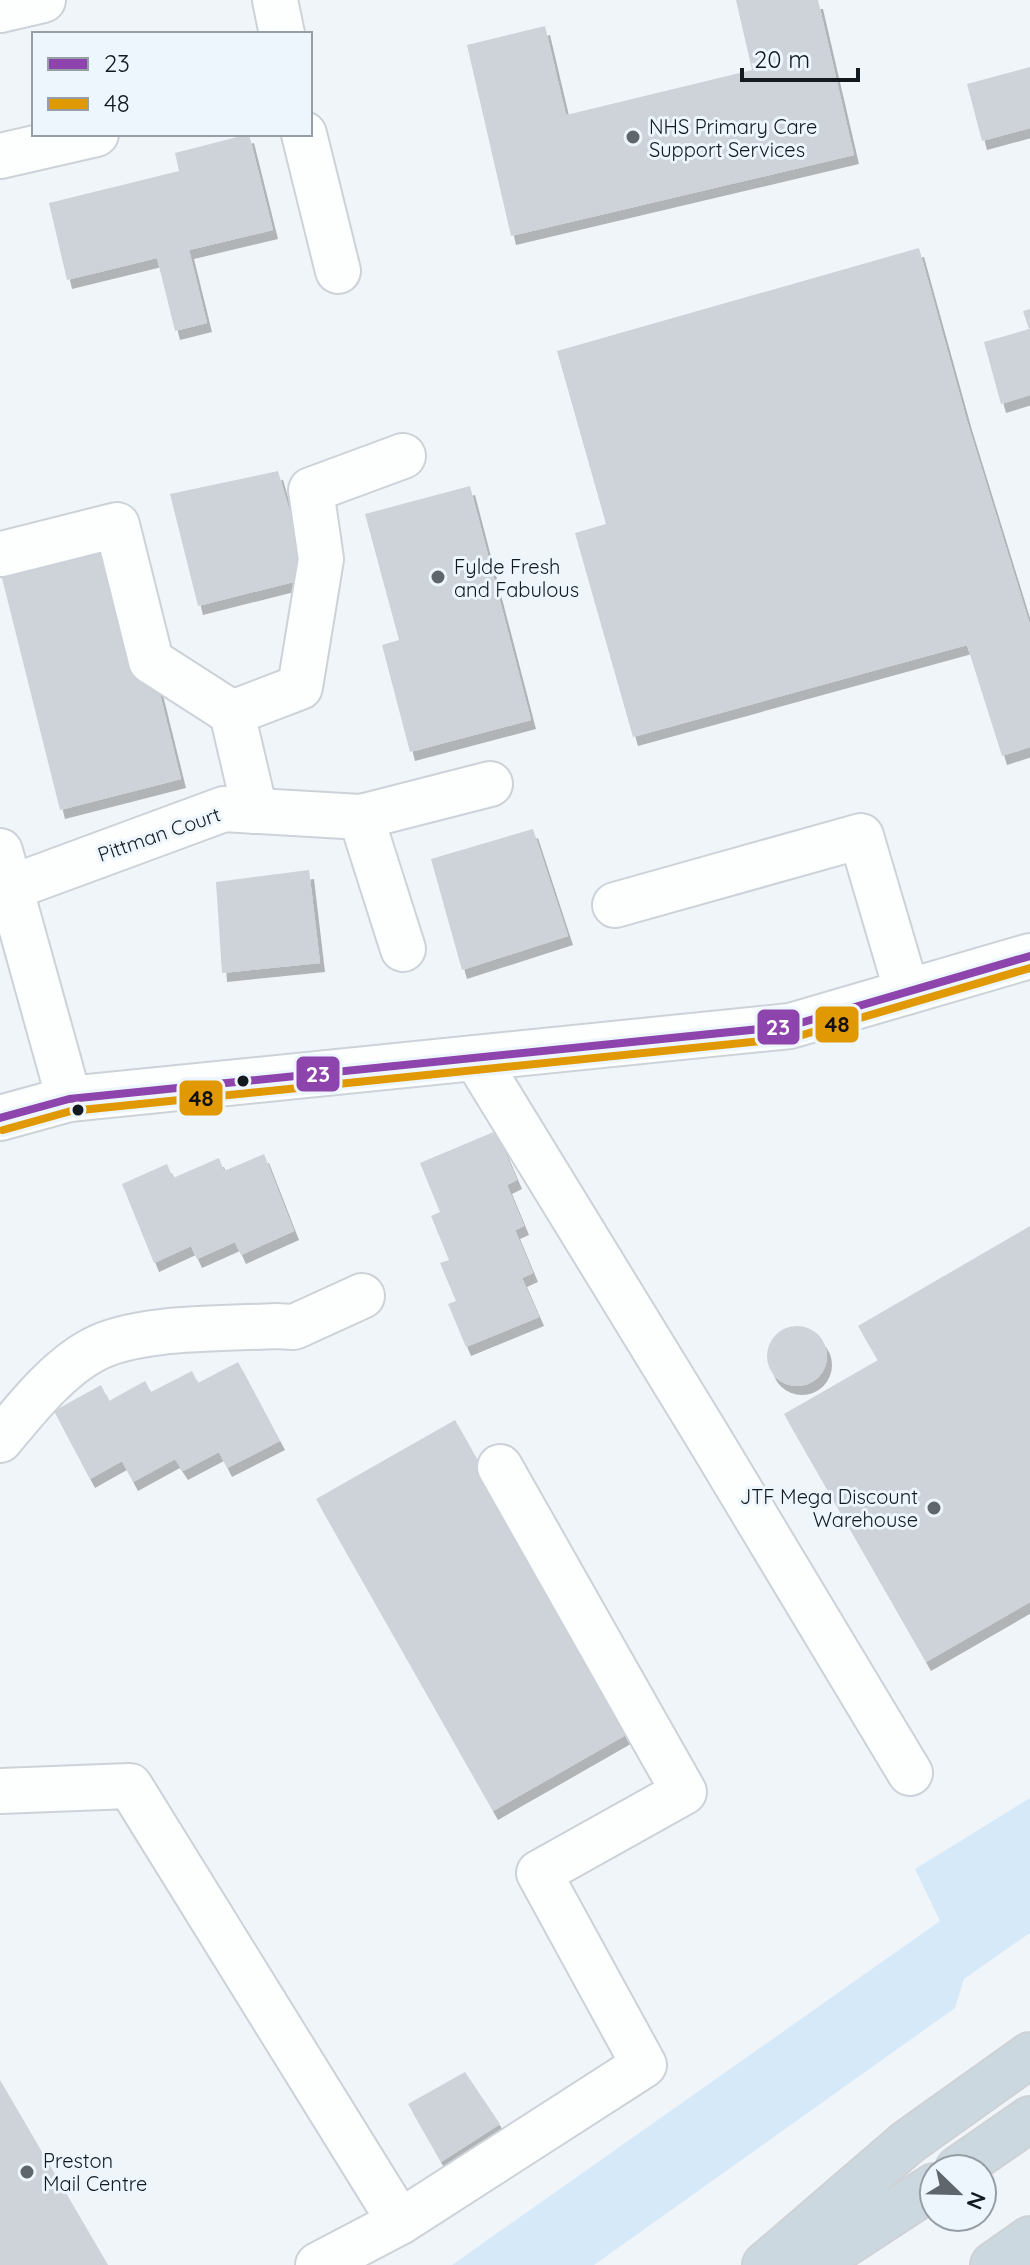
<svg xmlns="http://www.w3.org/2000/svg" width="1030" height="2265" font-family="Quicksand,sans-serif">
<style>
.green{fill:#d6e9f8}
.building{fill:#cdd3d8;filter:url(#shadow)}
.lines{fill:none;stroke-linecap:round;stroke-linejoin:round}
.minor-casing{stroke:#ccd3d8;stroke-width:48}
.highway-casing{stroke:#cfd2d5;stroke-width:48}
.minor{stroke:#fdfefe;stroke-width:44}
.highway{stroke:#ccd8e0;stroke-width:44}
.bus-1-casing{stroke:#edf6fd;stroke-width:14}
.bus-2-casing{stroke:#edf6fd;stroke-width:14}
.bus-1{stroke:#8e44ad;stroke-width:8}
.bus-2{stroke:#e09803;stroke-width:8}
.poi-dot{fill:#60676c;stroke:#edf6fd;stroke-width:3}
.bus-dot{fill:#121a20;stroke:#edf6fd;stroke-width:3}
.labels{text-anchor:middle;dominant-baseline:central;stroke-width:6;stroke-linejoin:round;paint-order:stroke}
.poi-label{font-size:20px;fill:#121a20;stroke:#edf6fd;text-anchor:start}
.street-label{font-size:20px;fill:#121a20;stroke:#edf6fd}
.line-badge{stroke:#edf6fd;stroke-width:3}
.badge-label{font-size:22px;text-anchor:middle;font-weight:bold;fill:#fff}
.pale-badge-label{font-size:22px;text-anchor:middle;font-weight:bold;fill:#111}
</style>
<defs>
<filter id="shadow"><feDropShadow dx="5" dy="9" stdDeviation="0" flood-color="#0004"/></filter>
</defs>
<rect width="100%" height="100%" fill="#f0f5fa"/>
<polygon class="green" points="1030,1798 1030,1933 964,1979 955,2008 594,2265 452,2265 940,1921 915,1869"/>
<g class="building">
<polygon points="736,0 818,0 854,155 511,236 467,45 545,26 566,115 752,70"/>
<polygon points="1030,67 1030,128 982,141 967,84"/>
<polygon points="249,134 273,230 189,250 207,323 175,331 157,258 67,280 49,203 179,171 175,153"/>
<polygon points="919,248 967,421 1030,625 1030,747 1002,756 967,645 633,737 575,533 606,524 557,351"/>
<polygon points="1030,309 1030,395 1001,404 984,342 1029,329 1023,311"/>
<polygon points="278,471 309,578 198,606 170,494"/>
<polygon points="470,486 531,720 410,752 382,645 399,640 365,514"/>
<polygon points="105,544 154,670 181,779 60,810 0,570"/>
<polygon points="533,829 568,936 462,970 431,859"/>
<polygon points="309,870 320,963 222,973 216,882"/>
<polygon points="496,1131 517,1180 507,1185 524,1226 515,1230 533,1273 522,1278 539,1317 466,1347 448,1304 456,1301 440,1263 449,1260 431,1216 440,1212 420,1163"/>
<polygon points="264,1154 294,1231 241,1255 235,1242 197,1259 191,1246 154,1263 122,1184 167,1164 173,1178 219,1158 224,1171"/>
<polygon points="1030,1226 1030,1602 926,1662 784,1414 878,1360 858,1326"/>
<circle cx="797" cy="1356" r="30"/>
<polygon points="238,1362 280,1441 227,1468 219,1452 183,1471 175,1459 133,1482 122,1461 90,1479 54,1411 101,1385 109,1401 145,1381 151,1392 192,1371 198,1383"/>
<polygon points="455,1420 631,1732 493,1811 316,1499"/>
<polygon points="465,2072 500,2124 441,2162 408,2104"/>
<polygon points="0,2080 108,2265 0,2265"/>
</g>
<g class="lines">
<g class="minor-casing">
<g id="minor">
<polyline points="275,0 282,34"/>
<polyline points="0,10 43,0"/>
<polyline points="304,134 338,271"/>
<polyline points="0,156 96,134"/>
<polyline points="2,554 117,525 151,661 232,713"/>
<polyline points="255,811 232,713 300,687 321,559 311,490 403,456"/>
<polyline points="361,817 403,949"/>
<polyline points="0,851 69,1099"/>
<polyline points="10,888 224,809 361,817 490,784"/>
<polyline points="615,905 861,836 907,992"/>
<polyline points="476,1058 705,1432 910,1773"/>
<polyline points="0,1118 69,1099 790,1026 1030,956"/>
<path d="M0 1440C26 1409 57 1369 93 1350 136 1326 224 1329 275 1326L294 1327 362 1296"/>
<polyline points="0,1791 130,1786 400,2222 644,2065 539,1873 684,1792 500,1467"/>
<polyline points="318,2265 400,2222"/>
</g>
</g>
<g class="highway-casing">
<g id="highway">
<polyline points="958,2169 1030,2119"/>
<polyline points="765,2265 908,2142 1030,2055"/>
<polyline points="813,2265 934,2186"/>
<polyline points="993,2265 1030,2239"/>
</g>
</g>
<use href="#minor" class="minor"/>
<use href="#highway" class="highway"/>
<g class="bus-1-casing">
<polyline id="bus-1" points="0,1118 69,1099 790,1026 1030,956"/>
</g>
<g class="bus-2-casing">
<polyline id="bus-2" points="3,1130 71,1111 792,1038 1030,968"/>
</g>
<use href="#bus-1" class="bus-1"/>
<use href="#bus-2" class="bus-2"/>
</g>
<g class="poi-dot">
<circle cx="633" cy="137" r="8"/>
<circle cx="438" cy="577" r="8"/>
<circle cx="934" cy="1508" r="8"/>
<circle cx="27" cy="2172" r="8"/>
</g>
<g class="bus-dot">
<circle cx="243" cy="1081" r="7"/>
<circle cx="78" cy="1110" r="7"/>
</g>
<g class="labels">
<g class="poi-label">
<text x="649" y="126">NHS Primary Care<tspan x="649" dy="23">Support Services</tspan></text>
<text x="454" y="566">Fylde Fresh<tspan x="454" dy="23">and Fabulous</tspan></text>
<text x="918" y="1496" text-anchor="end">JTF Mega Discount<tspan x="918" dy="23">Warehouse</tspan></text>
<text x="43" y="2160">Preston<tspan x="43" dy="23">Mail Centre</tspan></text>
</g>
<g class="street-label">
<text transform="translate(159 834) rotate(-19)">Pittman Court</text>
</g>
</g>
<g class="line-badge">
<rect x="814" y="1005" width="46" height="39" rx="8" fill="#e09803"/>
<rect x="756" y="1008" width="45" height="38" rx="8" fill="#8e44ad"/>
<rect x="295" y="1055" width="46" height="38" rx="8" fill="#8e44ad"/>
<rect x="178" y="1079" width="46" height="38" rx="8" fill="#e09803"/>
</g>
<g class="badge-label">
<text x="778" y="1035">23</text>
<text x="318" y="1082">23</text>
</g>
<g class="pale-badge-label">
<text x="837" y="1032">48</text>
<text x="201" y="1106">48</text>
</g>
<rect x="32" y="32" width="280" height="104" fill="#edf6fd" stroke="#959ea5" stroke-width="2"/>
<rect x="48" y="58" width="40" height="12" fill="#8e44ad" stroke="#959ea5" stroke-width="2"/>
<text x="104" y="72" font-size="24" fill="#121a20">23</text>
<rect x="48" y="98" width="40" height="12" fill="#e09803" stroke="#959ea5" stroke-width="2"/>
<text x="104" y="112" font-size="24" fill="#121a20">48</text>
<g transform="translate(958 2193) rotate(113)"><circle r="38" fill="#edf6fd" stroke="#959ea5" stroke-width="2"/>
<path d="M0-6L14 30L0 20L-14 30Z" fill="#60676c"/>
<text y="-12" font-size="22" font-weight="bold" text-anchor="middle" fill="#121a20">N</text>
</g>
<path d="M742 68v12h116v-12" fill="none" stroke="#121a20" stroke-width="4"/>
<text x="754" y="68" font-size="24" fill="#121a20" stroke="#edf6fd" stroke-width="6" paint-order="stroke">20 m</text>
</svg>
